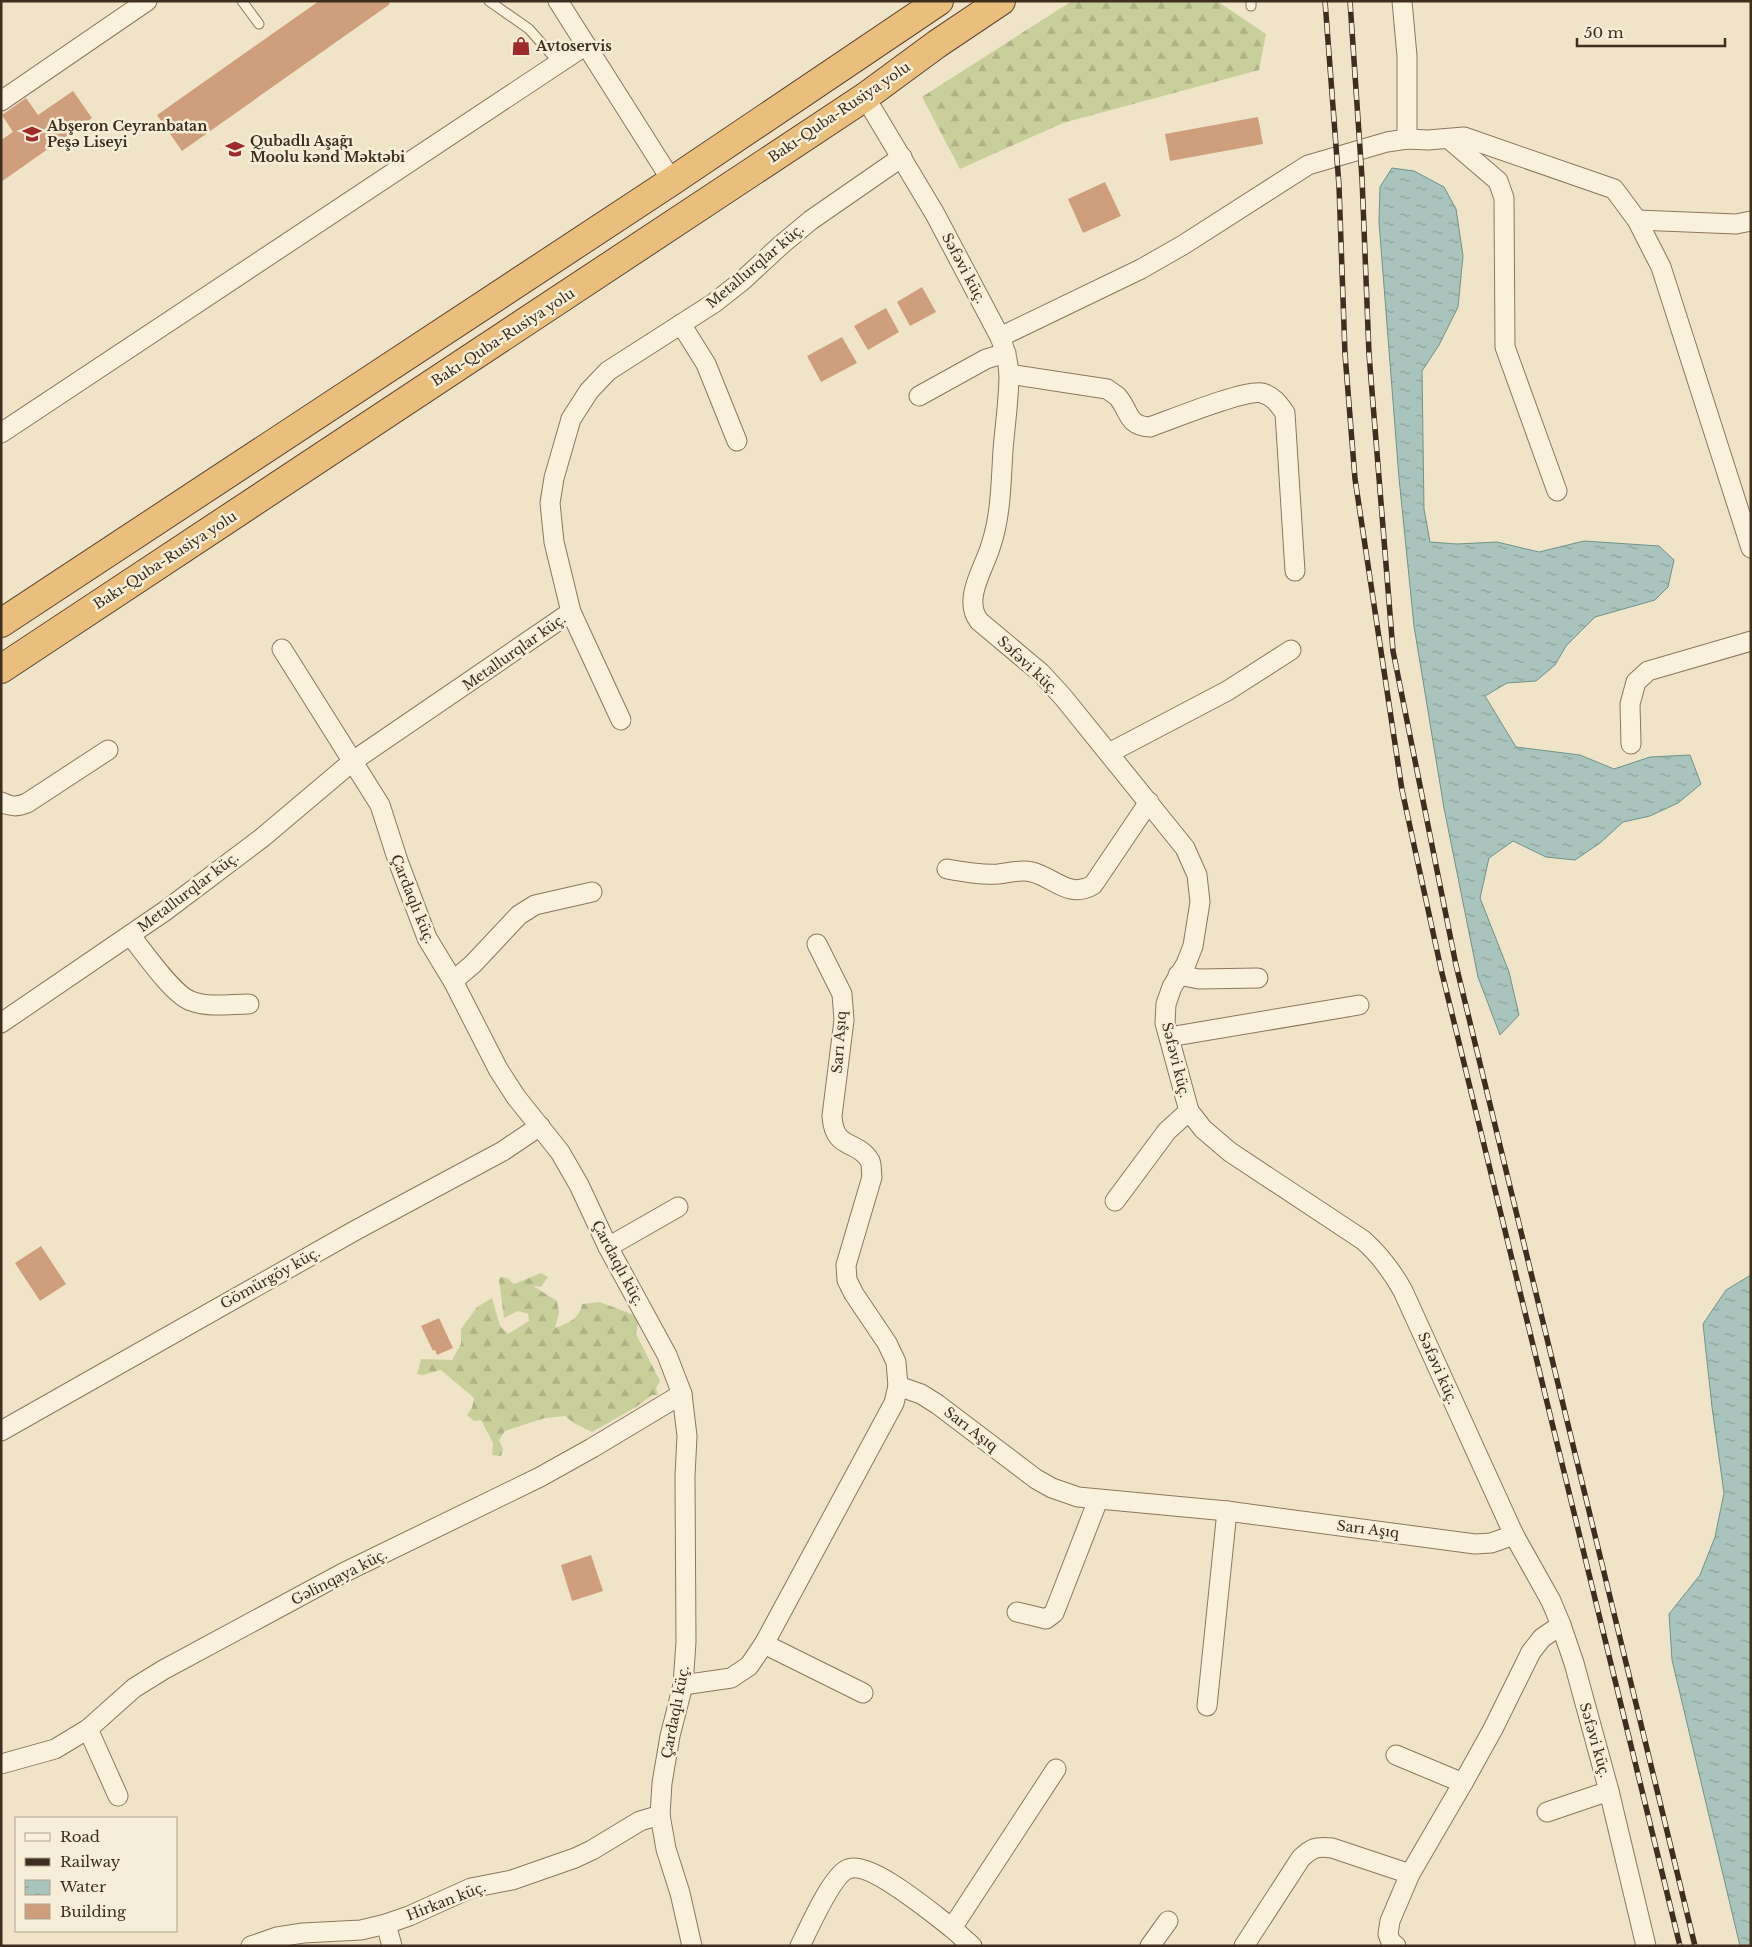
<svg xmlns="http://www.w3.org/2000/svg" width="1752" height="1947" font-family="'Libre Baskerville',serif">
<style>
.forest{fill:url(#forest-firs)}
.water{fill:url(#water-ripples);stroke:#6f938a}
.building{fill:#cf9f7d}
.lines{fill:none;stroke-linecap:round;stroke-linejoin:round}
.service-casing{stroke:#8d765c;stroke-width:11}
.minor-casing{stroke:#8d765c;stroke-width:21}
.trunk-casing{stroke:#5b4430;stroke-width:30}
.service{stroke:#faf1dc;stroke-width:9}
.minor{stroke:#faf1dc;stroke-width:19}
.trunk{stroke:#eabe7c;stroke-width:28}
.rail-casing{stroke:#3d2e20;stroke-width:5.5}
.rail{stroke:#f7eed8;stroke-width:4;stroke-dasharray:11;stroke-linecap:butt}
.labels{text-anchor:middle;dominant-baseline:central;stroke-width:5;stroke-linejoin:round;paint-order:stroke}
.poi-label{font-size:14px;font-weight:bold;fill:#3d2e20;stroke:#f7eed8;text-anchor:start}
.street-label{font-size:14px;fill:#3d2e20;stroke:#f7eed8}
</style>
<defs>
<pattern id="forest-firs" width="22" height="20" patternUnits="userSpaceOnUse" patternTransform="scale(1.25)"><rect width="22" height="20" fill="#c9cf9b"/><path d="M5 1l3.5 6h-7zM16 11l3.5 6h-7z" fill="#aeb285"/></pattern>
<pattern id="water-ripples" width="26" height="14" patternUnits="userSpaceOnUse" patternTransform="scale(1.25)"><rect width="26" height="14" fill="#a9c4bc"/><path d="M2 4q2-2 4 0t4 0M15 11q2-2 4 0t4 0" fill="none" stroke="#8ba098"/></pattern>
</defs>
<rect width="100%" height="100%" fill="#f0e4c8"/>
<g class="forest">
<polygon points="1072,1 1217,1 1266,34 1259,70 1063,123 960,169 922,97"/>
<path d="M541 1273 548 1277 541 1287 533 1286 557 1301 559 1313 555 1328C568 1323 580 1319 582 1304L600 1302 639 1317 636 1334 660 1381 656 1388 658 1395H652L636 1407 592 1432 574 1423 565 1416 545 1418 505 1431 499 1440 503 1449 501 1456 492 1455 493 1443 481 1420 474 1421 467 1415 472 1408 474 1398 441 1370 423 1375 417 1374 421 1359 452 1360 461 1344V1329L477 1307 492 1298 500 1326 508 1334 529 1321 528 1314 518 1311 504 1318 499 1280 501 1277 507 1278 514 1284Z"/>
</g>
<g class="water">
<polygon points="1392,168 1414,171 1444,187 1456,209 1463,256 1458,307 1439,345 1422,371 1424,509 1430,542 1457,544 1497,542 1539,552 1584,541 1659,546 1674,560 1668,587 1655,600 1595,617 1566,646 1555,665 1536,681 1507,683 1485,696 1516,747 1580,755 1614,769 1650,757 1690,755 1701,784 1678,803 1650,816 1623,822 1600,843 1575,860 1546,857 1513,841 1489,858 1480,898 1509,972 1519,1015 1500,1035 1478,977 1444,808 1414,626 1399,478 1379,222 1380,187"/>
<polygon points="1751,1275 1751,1946 1740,1946 1672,1660 1669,1614 1700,1575 1715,1537 1724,1493 1712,1407 1703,1324 1726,1290"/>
</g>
<g class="building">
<polygon points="319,1 388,1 390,4 182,151 157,115"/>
<polygon points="73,91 92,118 1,182 1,140 13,132 2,115 26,98 38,115"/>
<polygon points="1258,117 1263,144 1170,161 1165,134"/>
<polygon points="1105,182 1121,216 1083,233 1068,199"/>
<polygon points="922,287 936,312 910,326 897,302"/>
<polygon points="886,308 899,332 868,350 854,326"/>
<polygon points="842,337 857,363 821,382 807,356"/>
<polygon points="41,1246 66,1284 40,1301 15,1263"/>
<polygon points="439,1318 453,1348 437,1355 435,1350 433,1351 421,1326"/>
<polygon points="591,1555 603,1591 572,1601 561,1565"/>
</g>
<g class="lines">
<g class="service-casing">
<g id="service">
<polyline points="242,1 259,24"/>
<polyline points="489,1 529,29 559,63"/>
<polyline points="1251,6 1251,1"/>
</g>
</g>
<g class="minor-casing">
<g id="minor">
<polyline points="558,1 672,181"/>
<polyline points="1402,1 1407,56 1407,139"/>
<path d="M865 97 935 214 1000 337C1005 349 1008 360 1009 374 1009 399 1005 425 1003 450 1001 482 1001 515 991 545 985 567 962 599 979 621L1041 673 1063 697 1185 848 1197 875 1200 902 1193 946 1186 964 1172 987 1166 1004 1165 1023 1189 1111 1203 1129 1230 1152 1363 1240C1380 1255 1392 1271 1403 1291L1514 1535 1551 1601 1561 1625 1574 1663 1609 1791 1646 1946"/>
<polyline points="1,101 147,1"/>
<polyline points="1449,139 1498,181 1504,198 1505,347 1557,491"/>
<polyline points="1637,220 1736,224 1751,221"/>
<polyline points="681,324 706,364 737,441"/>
<polyline points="1000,337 1141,269 1183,245 1308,165 1387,142 1407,139 1428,140 1464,137 1614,189 1637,220 1661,267 1751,548"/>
<path d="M1009 374 1107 389C1110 391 1114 394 1117 396 1130 410 1126 426 1150 427 1170 420 1245 389 1262 393 1273 396 1278 403 1285 413L1295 571"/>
<polyline points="919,396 986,359 1006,353"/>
<polyline points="1,433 586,45"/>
<polyline points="571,612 621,720"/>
<polyline points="282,649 380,805 398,861 427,938 453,981 498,1069 516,1097 560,1152 579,1185 608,1247 667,1355 682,1394 687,1436 685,1476 686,1642 683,1685 670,1736 662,1783 660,1815 666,1849 680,1893 692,1946"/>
<polyline points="1631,744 1630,704 1636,682 1648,671 1751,641"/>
<polyline points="1109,753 1227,691 1291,650"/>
<path d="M1 802C11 807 17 807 27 803L108 750"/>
<path d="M947 869C964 872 981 875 998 874 1009 873 1020 869 1032 872 1055 878 1069 899 1093 885L1149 802"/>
<path d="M130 935C144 952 173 995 191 1001 209 1008 231 1004 249 1004"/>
<path d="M817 944 842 994 844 1020 832 1116C834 1151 857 1139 870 1161 872 1165 871 1172 872 1177L846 1265 847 1280 854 1294 887 1343 896 1362 898 1386 921 1394 937 1404 1036 1479 1052 1488 1078 1497 1227 1511 1475 1544 1491 1543 1514 1535"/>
<polyline points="1178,975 1199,979 1258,978"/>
<polyline points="453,981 473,964 519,915 535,905 592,892"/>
<polyline points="1,1023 165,911 263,837 353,761 571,612 554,542 550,503 554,478 571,419 589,391 608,371 714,303 742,281 781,245 811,220 902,157"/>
<polyline points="1169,1037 1359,1005"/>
<polyline points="1115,1201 1167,1131 1189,1111"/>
<polyline points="608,1247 678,1207"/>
<polyline points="1,1431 356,1230 503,1151 540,1126"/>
<polyline points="1017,1612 1046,1619 1054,1613 1098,1500"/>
<polyline points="764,1644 863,1693"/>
<polyline points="683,1685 731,1678 749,1666 764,1644 894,1403 898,1386"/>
<polyline points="1207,1706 1227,1511"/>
<polyline points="88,1729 118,1796"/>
<polyline points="1396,1755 1463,1783"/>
<polyline points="1,1764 55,1749 88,1729 134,1688 163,1670 343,1573 540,1477 592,1448 682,1394"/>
<polyline points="1547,1812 1609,1791"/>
<polyline points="386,1924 392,1946"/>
<polyline points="251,1946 277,1937 303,1933 361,1930 386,1924 409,1916 471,1888 512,1880 575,1858 592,1850 640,1821 660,1815"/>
<path d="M800 1946C808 1930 832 1875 848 1869 870 1860 933 1914 952 1928"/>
<polyline points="972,1946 952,1928 1056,1769"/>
<polyline points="1150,1946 1168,1921"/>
<path d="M1244 1946 1301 1858C1312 1848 1316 1846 1332 1848L1410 1874"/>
<polyline points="1396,1946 1391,1942 1388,1934 1390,1921 1410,1874 1463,1783 1493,1729 1531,1652 1542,1638 1561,1625"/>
</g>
</g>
<g class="trunk-casing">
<g id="trunk">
<polyline points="1,623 672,181 939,1"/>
<polyline points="1,669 865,97 937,44 1001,1"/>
</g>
</g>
<use href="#service" class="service"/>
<use href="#minor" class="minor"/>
<use href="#trunk" class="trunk"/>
<g class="rail-casing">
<g id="rail">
<polyline points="1325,1 1339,186 1345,354 1355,479 1402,790 1441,969 1680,1946"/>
<polyline points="1350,1 1362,178 1369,354 1393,651 1456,965 1695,1946"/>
</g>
</g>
<use href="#rail" class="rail"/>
</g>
<defs>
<g id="shop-bare" transform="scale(1.5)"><path d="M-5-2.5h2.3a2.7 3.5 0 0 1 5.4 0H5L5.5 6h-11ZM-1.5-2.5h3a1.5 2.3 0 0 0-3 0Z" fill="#9e2a2b" stroke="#f7eed8" stroke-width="2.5" paint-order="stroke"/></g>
<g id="university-bare" transform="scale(1.5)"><path d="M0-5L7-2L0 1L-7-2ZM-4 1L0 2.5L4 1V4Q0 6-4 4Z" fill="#9e2a2b" stroke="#f7eed8" stroke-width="2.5" paint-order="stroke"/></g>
<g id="school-bare" transform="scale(1.5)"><path d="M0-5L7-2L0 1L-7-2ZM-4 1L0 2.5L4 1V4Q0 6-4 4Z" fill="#9e2a2b" stroke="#f7eed8" stroke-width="2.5" paint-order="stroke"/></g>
</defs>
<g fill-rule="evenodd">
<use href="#shop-bare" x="521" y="46"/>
<use href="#university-bare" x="32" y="134"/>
<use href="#school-bare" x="235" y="149"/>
</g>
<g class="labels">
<g class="poi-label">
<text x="536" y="46">Avtoservis</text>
<text x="47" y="126">Abşeron Ceyranbatan<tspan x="47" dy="16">Peşə Liseyi</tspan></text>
<text x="250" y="141">Qubadlı Aşağı<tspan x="250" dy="16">Moolu kənd Məktəbi</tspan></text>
</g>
<g class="street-label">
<text transform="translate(839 112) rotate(-34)">Bakı-Quba-Rusiya yolu</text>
<text transform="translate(755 266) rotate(-40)">Metallurqlar küç.</text>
<text transform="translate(964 268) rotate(62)">Səfəvi küç.</text>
<text transform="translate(503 337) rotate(-33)">Bakı-Quba-Rusiya yolu</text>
<text transform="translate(165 560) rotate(-33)">Bakı-Quba-Rusiya yolu</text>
<text transform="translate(514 652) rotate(-35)">Metallurqlar küç.</text>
<text transform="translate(1028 665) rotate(43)">Səfəvi küç.</text>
<text transform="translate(188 892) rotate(-37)">Metallurqlar küç.</text>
<text transform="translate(413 899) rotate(68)">Çardaqlı küç.</text>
<text transform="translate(839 1042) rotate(-86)">Sarı Aşıq</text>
<text transform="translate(1176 1060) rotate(76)">Səfəvi küç.</text>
<text transform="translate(618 1263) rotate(62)">Çardaqlı küç.</text>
<text transform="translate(270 1278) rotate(-29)">Gömürgöy küç.</text>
<text transform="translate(1438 1368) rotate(66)">Səfəvi küç.</text>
<text transform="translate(971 1429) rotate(37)">Sarı Aşıq</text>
<text transform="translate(1368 1529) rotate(7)">Sarı Aşıq</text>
<text transform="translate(339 1577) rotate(-27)">Gəlinqaya küç.</text>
<text transform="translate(675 1712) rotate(-79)">Çardaqlı küç.</text>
<text transform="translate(1595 1740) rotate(74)">Səfəvi küç.</text>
<text transform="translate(446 1901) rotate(-21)">Hirkan küç.</text>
</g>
</g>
<rect width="1752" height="1947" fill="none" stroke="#3d2e20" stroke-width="5"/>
<rect x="15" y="1817" width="162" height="115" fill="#f7eed8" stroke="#ada18e"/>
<rect x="25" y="1833" width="25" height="8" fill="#faf1dc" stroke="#ada18e"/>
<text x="60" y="1842" font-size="15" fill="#3d2e20">Road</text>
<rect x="25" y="1858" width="25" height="8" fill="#3d2e20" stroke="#ada18e"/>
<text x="60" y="1867" font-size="15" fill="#3d2e20">Railway</text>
<rect x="25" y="1880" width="25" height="15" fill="url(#water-ripples)" stroke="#ada18e"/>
<text x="60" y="1892" font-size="15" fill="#3d2e20">Water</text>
<rect x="25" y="1904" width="25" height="15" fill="#cf9f7d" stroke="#ada18e"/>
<text x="60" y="1917" font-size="15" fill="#3d2e20">Building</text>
<path d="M1577 38v8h148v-8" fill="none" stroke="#3d2e20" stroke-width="2.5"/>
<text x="1584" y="38" font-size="15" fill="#3d2e20" stroke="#f7eed8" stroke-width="4" paint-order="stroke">50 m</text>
</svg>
